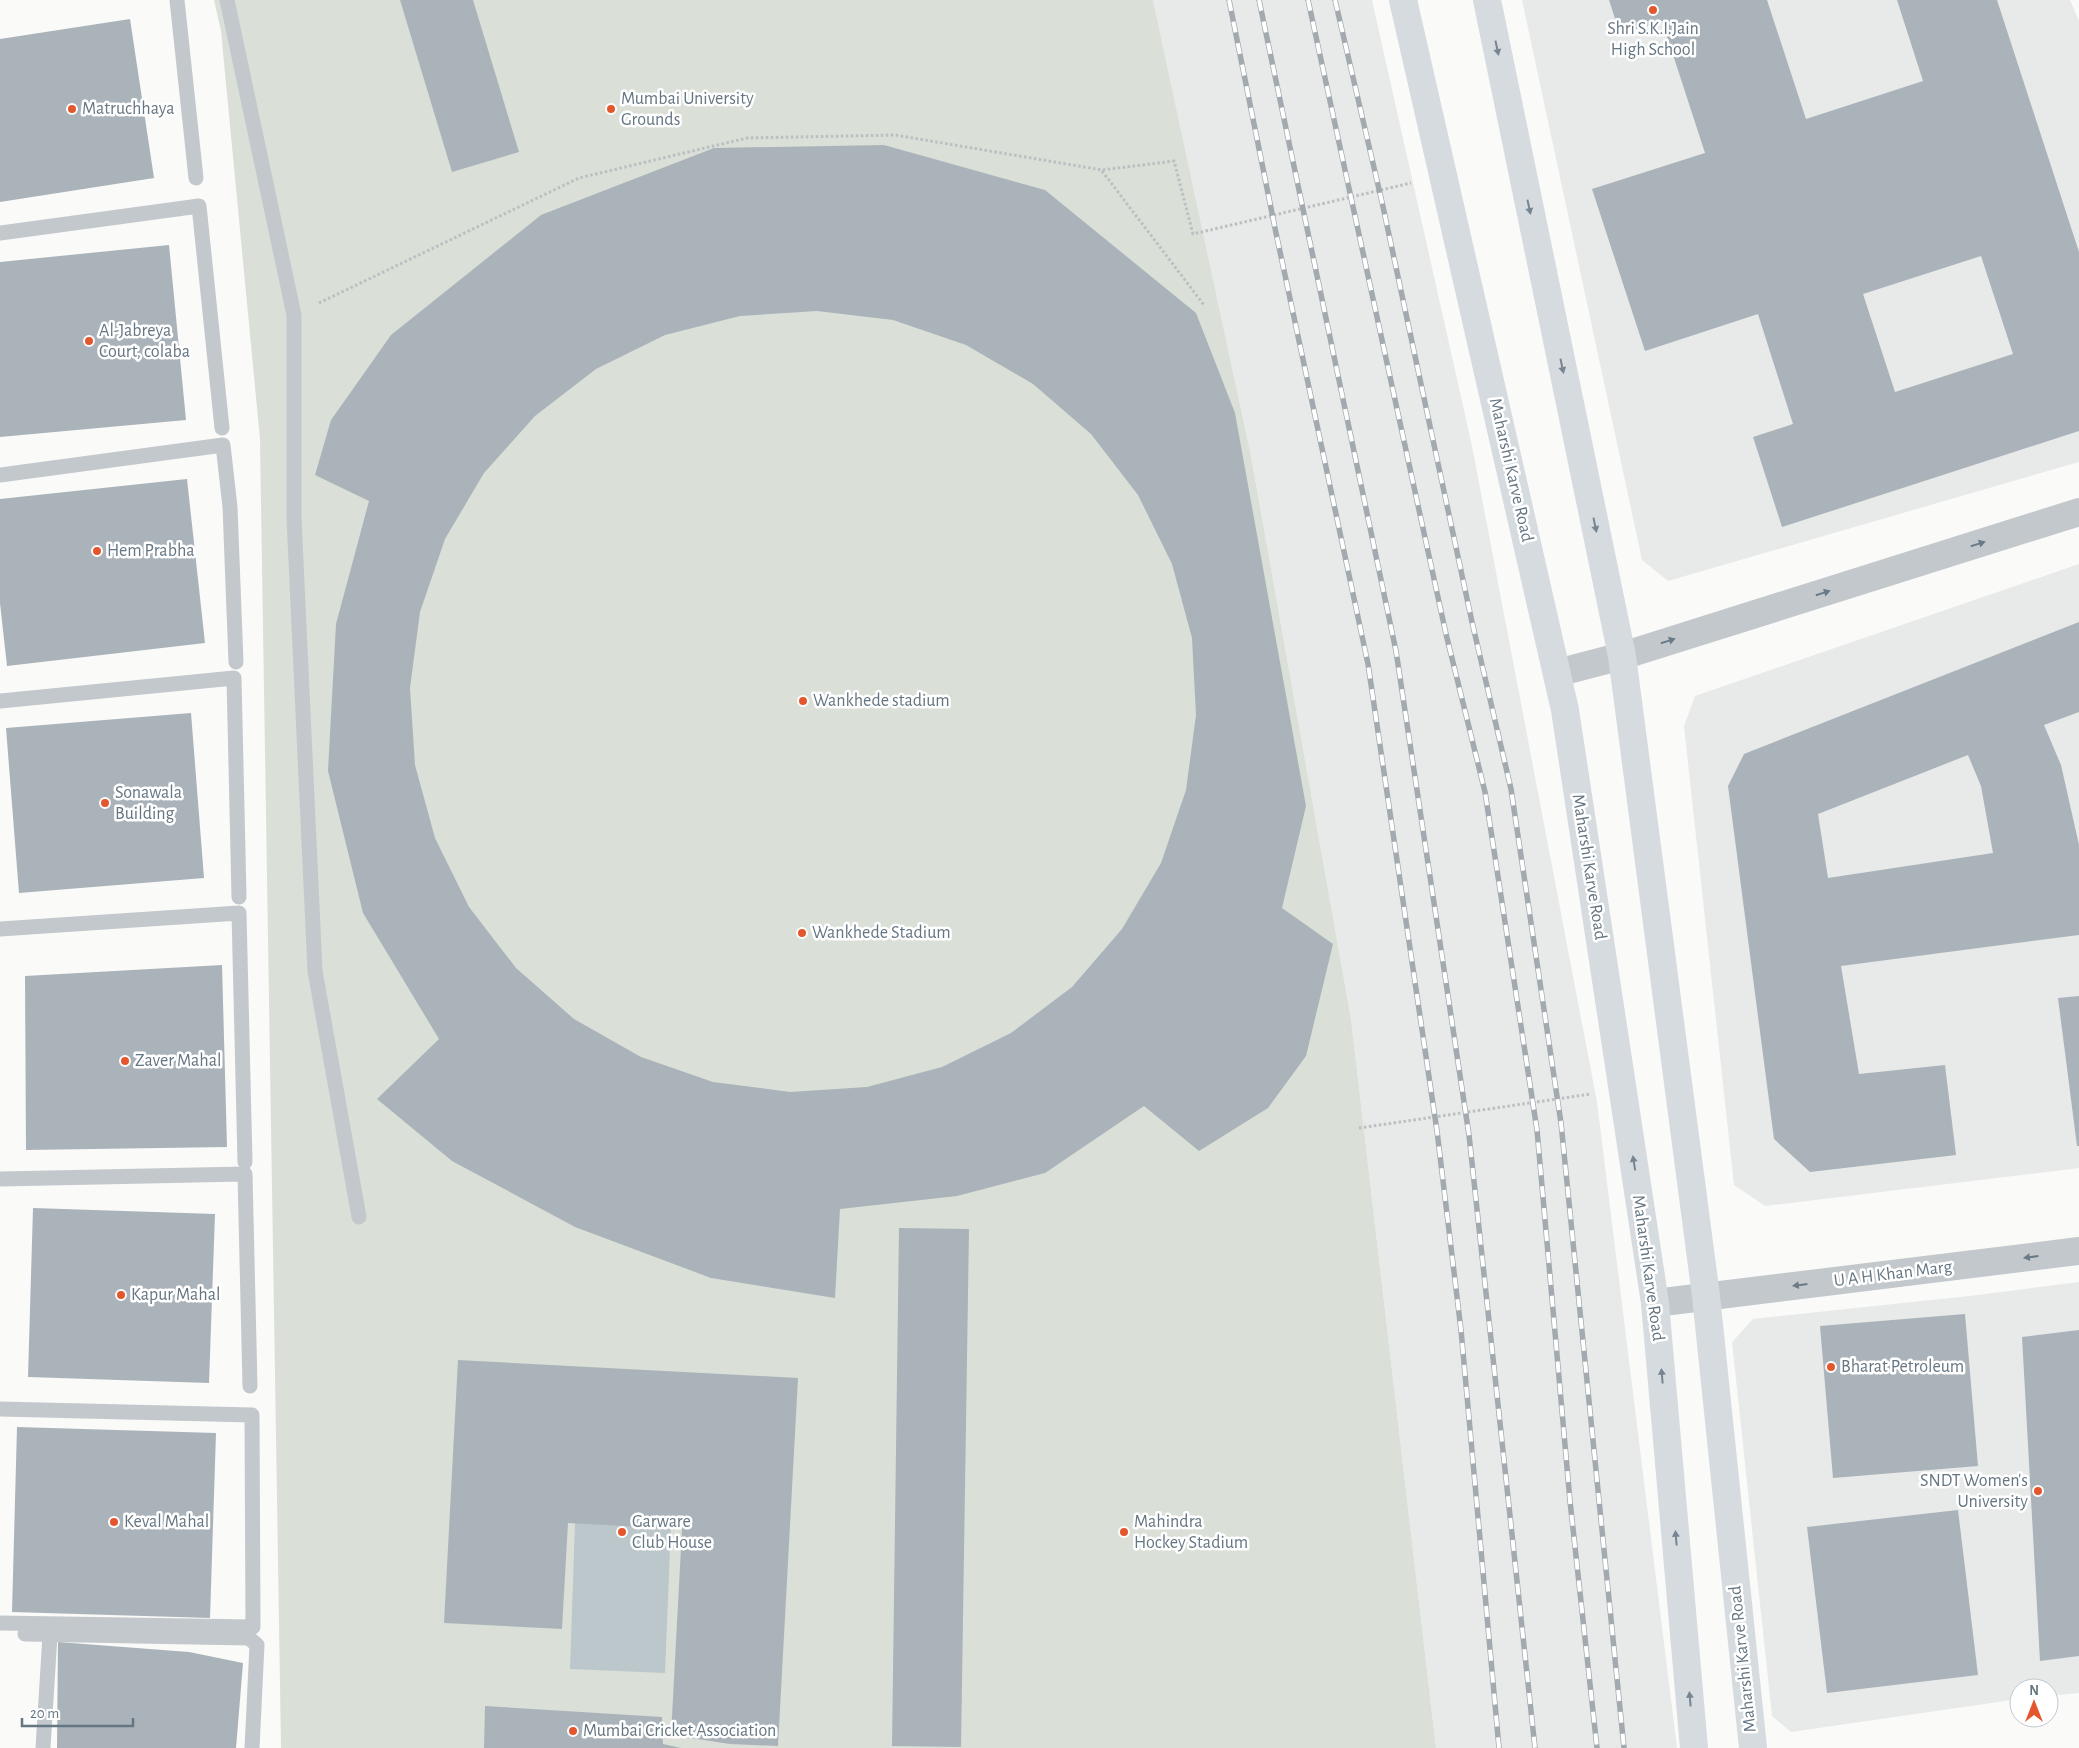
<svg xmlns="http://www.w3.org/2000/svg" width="2079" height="1748" font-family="'Alegreya Sans',sans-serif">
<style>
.built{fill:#e8e9e9}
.green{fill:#dadfd7}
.water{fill:#bbc7cb}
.building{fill:#aab3b9;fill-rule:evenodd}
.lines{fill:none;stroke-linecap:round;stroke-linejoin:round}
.path{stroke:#bbbfc2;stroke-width:3;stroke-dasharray:2.5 2.5;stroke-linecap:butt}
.service{stroke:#c3c8cc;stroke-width:15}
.minor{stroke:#c3c8cc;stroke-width:28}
.secondary{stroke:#d6dbdf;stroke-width:28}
.rail-casing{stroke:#a2aab0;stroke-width:5.5}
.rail{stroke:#fff;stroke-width:4;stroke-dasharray:11;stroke-linecap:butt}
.oneway{fill:#768591}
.oneway2{fill:#6a7a87}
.poi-dot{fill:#e4572e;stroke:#fff;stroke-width:2}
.labels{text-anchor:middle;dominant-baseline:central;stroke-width:5;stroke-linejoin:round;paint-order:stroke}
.poi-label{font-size:18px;fill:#657683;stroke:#fff;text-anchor:start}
.street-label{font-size:18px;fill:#657683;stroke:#fff}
</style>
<rect width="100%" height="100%" fill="#fafaf8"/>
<g class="built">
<polygon points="1153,0 1372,0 1472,446 1597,1102 1677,1748 1436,1748 1351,1019 1251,456"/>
<polygon points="1522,0 2070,0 2079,21 2079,462 1668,581 1642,560"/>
<polygon points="2079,564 2079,1168 1765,1206 1734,1185 1684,726 1695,696"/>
<polygon points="2079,1282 2079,1693 2049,1696 2049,1688 2019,1688 2019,1699 1791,1732 1772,1716 1732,1342 1753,1319 1978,1295"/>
</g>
<polygon class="green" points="214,0 1153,0 1251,456 1351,1019 1436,1748 281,1748 260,439 221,31"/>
<polygon class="water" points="576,1495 672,1498 665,1673 570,1669"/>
<g class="building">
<polygon points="400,0 473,0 519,152 452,172"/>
<path d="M1609 0H1767L1806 119 1923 81 1897 0H1997L2079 252V431L1782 527 1753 437 1793 424 1758 314 1645 351 1592 189 1705 153 1662 21 1620 34ZM1981 256 2013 354 1895 392 1863 294Z"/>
<polygon points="130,19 154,178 0,202 0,39"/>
<path d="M884 145 1045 190 1196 313 1235 413 1306 806 1282 908 1333 944 1306 1056 1268 1108 1199 1151 1144 1106 1045 1173 957 1196 840 1209 835 1298 711 1278 575 1227 452 1161 377 1099 439 1039 363 913 328 771 336 624 369 501 315 475 331 420 391 335 541 215 714 148ZM817 311 893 320 966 345 1033 384 1091 434 1138 495 1172 564 1192 638 1196 715 1186 790 1161 863 1122 929 1072 987 1011 1033 942 1067 867 1087 790 1092 713 1082 641 1057 574 1019 516 968 469 907 435 838 415 765 410 688 420 612 445 539 484 473 535 416 596 369 665 335 740 316Z"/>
<polygon points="169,245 186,420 0,437 0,262"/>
<polygon points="187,479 205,643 7,666 0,603 0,499"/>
<path d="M2079 622V712L2044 725 2061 765 2079 845V935L1841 966 1859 1074 1945 1065 1956 1155 1810 1172 1774 1139 1728 786 1744 754ZM1968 755 1981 786 1993 853 1828 878 1818 814Z"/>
<polygon points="191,713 204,878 19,893 6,728"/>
<polygon points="222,965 227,1147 26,1150 25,976"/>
<polygon points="2079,996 2079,1146 2077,1146 2058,998"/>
<polygon points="33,1208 215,1214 209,1383 28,1377"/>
<polygon points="899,1228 969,1229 961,1747 892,1746"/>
<polygon points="1965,1314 1978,1466 1833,1478 1820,1326"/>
<polygon points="2079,1330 2079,1656 2040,1661 2022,1337"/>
<polygon points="458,1360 798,1378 778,1746 730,1744 671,1735 682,1529 568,1523 562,1629 444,1623"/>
<polygon points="17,1427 216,1433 210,1618 12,1612"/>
<polygon points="1958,1510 1978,1675 1827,1693 1807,1527"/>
<polygon points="58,1642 189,1652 243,1663 236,1748 57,1748"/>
<polygon points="485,1706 662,1717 663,1744 681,1748 484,1748"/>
</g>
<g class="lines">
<g class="path">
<polyline points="1102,171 1204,305"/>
<polyline points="319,303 579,178 747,138 895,135 1102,170 1174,161 1193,234 1411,183"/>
<polyline points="1359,1128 1591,1094"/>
</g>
<g class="service">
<polyline points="177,0 196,178"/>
<polyline points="227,0 294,315 294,518 315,971 359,1217"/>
<polyline points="0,233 199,206 222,428"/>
<polyline points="0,475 223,445 230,507 236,662"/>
<polyline points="0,701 234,678 239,897"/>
<polyline points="0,929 239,913 245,1162"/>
<polyline points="0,1179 245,1174 250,1386"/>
<polyline points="0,1409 252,1415 253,1627 0,1623"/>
<polyline points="25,1634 249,1638 257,1645 252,1748"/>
<polyline points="43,1748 50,1635"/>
</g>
<g class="minor">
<polyline points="1557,673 1622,656 2079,512"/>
<polyline points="1655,1303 2079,1251"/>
</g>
<g class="secondary">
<polyline points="1403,0 1565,710 1655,1303 1694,1748"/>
<polyline points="1487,0 1622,656 1706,1296 1753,1748"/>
</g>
<g class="rail-casing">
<g id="rail">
<polyline points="1229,0 1276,233 1368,664 1437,1131 1461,1330 1499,1748"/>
<polyline points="1259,0 1396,651 1469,1135 1535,1748"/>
<polyline points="1308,0 1446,634 1485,792 1537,1130 1570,1501 1597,1748"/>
<polyline points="1335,0 1382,202 1472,622 1511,789 1561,1123 1624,1748"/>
</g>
</g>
<use href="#rail" class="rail"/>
</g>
<defs><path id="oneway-solid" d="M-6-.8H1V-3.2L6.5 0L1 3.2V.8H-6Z" transform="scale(1.25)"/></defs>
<g class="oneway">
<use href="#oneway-solid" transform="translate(1497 48) rotate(78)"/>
<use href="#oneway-solid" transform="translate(1529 207) rotate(78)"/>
<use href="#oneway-solid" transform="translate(1562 366) rotate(78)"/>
<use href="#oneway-solid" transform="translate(1595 525) rotate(78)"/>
<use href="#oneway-solid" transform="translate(1634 1163) rotate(-99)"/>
<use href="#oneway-solid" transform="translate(1662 1376) rotate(-95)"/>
<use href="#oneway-solid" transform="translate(1676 1538) rotate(-95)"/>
<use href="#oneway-solid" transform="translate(1690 1699) rotate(-95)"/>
</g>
<g class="oneway2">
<use href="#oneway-solid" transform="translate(1978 544) rotate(-17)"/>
<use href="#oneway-solid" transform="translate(1823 593) rotate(-17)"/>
<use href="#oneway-solid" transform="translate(1668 641) rotate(-17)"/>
<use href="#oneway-solid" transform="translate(2031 1257) rotate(173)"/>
<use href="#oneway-solid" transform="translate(1800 1285) rotate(173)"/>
</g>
<g class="poi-dot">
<circle cx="1653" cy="10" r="5"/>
<circle cx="72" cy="109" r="5"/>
<circle cx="611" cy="109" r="5"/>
<circle cx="89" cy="341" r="5"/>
<circle cx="97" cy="551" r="5"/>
<circle cx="803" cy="701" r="5"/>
<circle cx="105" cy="803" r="5"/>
<circle cx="802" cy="933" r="5"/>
<circle cx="125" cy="1061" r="5"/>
<circle cx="121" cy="1295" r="5"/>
<circle cx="1831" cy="1367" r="5"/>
<circle cx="2038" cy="1491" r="5"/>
<circle cx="114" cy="1522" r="5"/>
<circle cx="622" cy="1532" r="5"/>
<circle cx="1124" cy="1532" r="5"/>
<circle cx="573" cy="1731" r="5"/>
</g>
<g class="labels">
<g class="poi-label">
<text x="1653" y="29" text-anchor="middle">Shri S.K.I.Jain<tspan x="1653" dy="21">High School</tspan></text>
<text x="621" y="99">Mumbai University<tspan x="621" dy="21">Grounds</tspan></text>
<text x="82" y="109">Matruchhaya</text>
<text x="99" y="331">Al-Jabreya<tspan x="99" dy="21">Court, colaba</tspan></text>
<text x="107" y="551">Hem Prabha</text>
<text x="813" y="701">Wankhede stadium</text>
<text x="115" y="793">Sonawala<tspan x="115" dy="21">Building</tspan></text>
<text x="812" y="933">Wankhede Stadium</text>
<text x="135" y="1061">Zaver Mahal</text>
<text x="131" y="1295">Kapur Mahal</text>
<text x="1841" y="1367">Bharat Petroleum</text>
<text x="2028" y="1481" text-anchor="end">SNDT Women's<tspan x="2028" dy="21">University</tspan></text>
<text x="124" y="1522">Keval Mahal</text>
<text x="632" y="1522">Garware<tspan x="632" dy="21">Club House</tspan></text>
<text x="1134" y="1522">Mahindra<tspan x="1134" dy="21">Hockey Stadium</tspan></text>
<text x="583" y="1731">Mumbai Cricket Association</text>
</g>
<g class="street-label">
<text transform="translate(1511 470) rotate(77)">Maharshi Karve Road</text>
<text transform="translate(1589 867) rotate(81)">Maharshi Karve Road</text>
<text transform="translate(1648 1268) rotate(82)">Maharshi Karve Road</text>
<text transform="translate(1893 1274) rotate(-7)">U A H Khan Marg</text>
<text transform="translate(1743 1659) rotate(-96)">Maharshi Karve Road</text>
</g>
</g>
<g transform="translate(2034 1703)"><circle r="24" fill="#ffffff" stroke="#c1c8cd"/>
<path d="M0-4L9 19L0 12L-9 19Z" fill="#e4572e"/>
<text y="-8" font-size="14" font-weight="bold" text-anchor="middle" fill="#657683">N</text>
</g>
<path d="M22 1718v8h111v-8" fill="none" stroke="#657683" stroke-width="2.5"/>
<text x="30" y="1718" font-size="15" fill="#657683" stroke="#ffffff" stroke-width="4" paint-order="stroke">20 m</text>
</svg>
